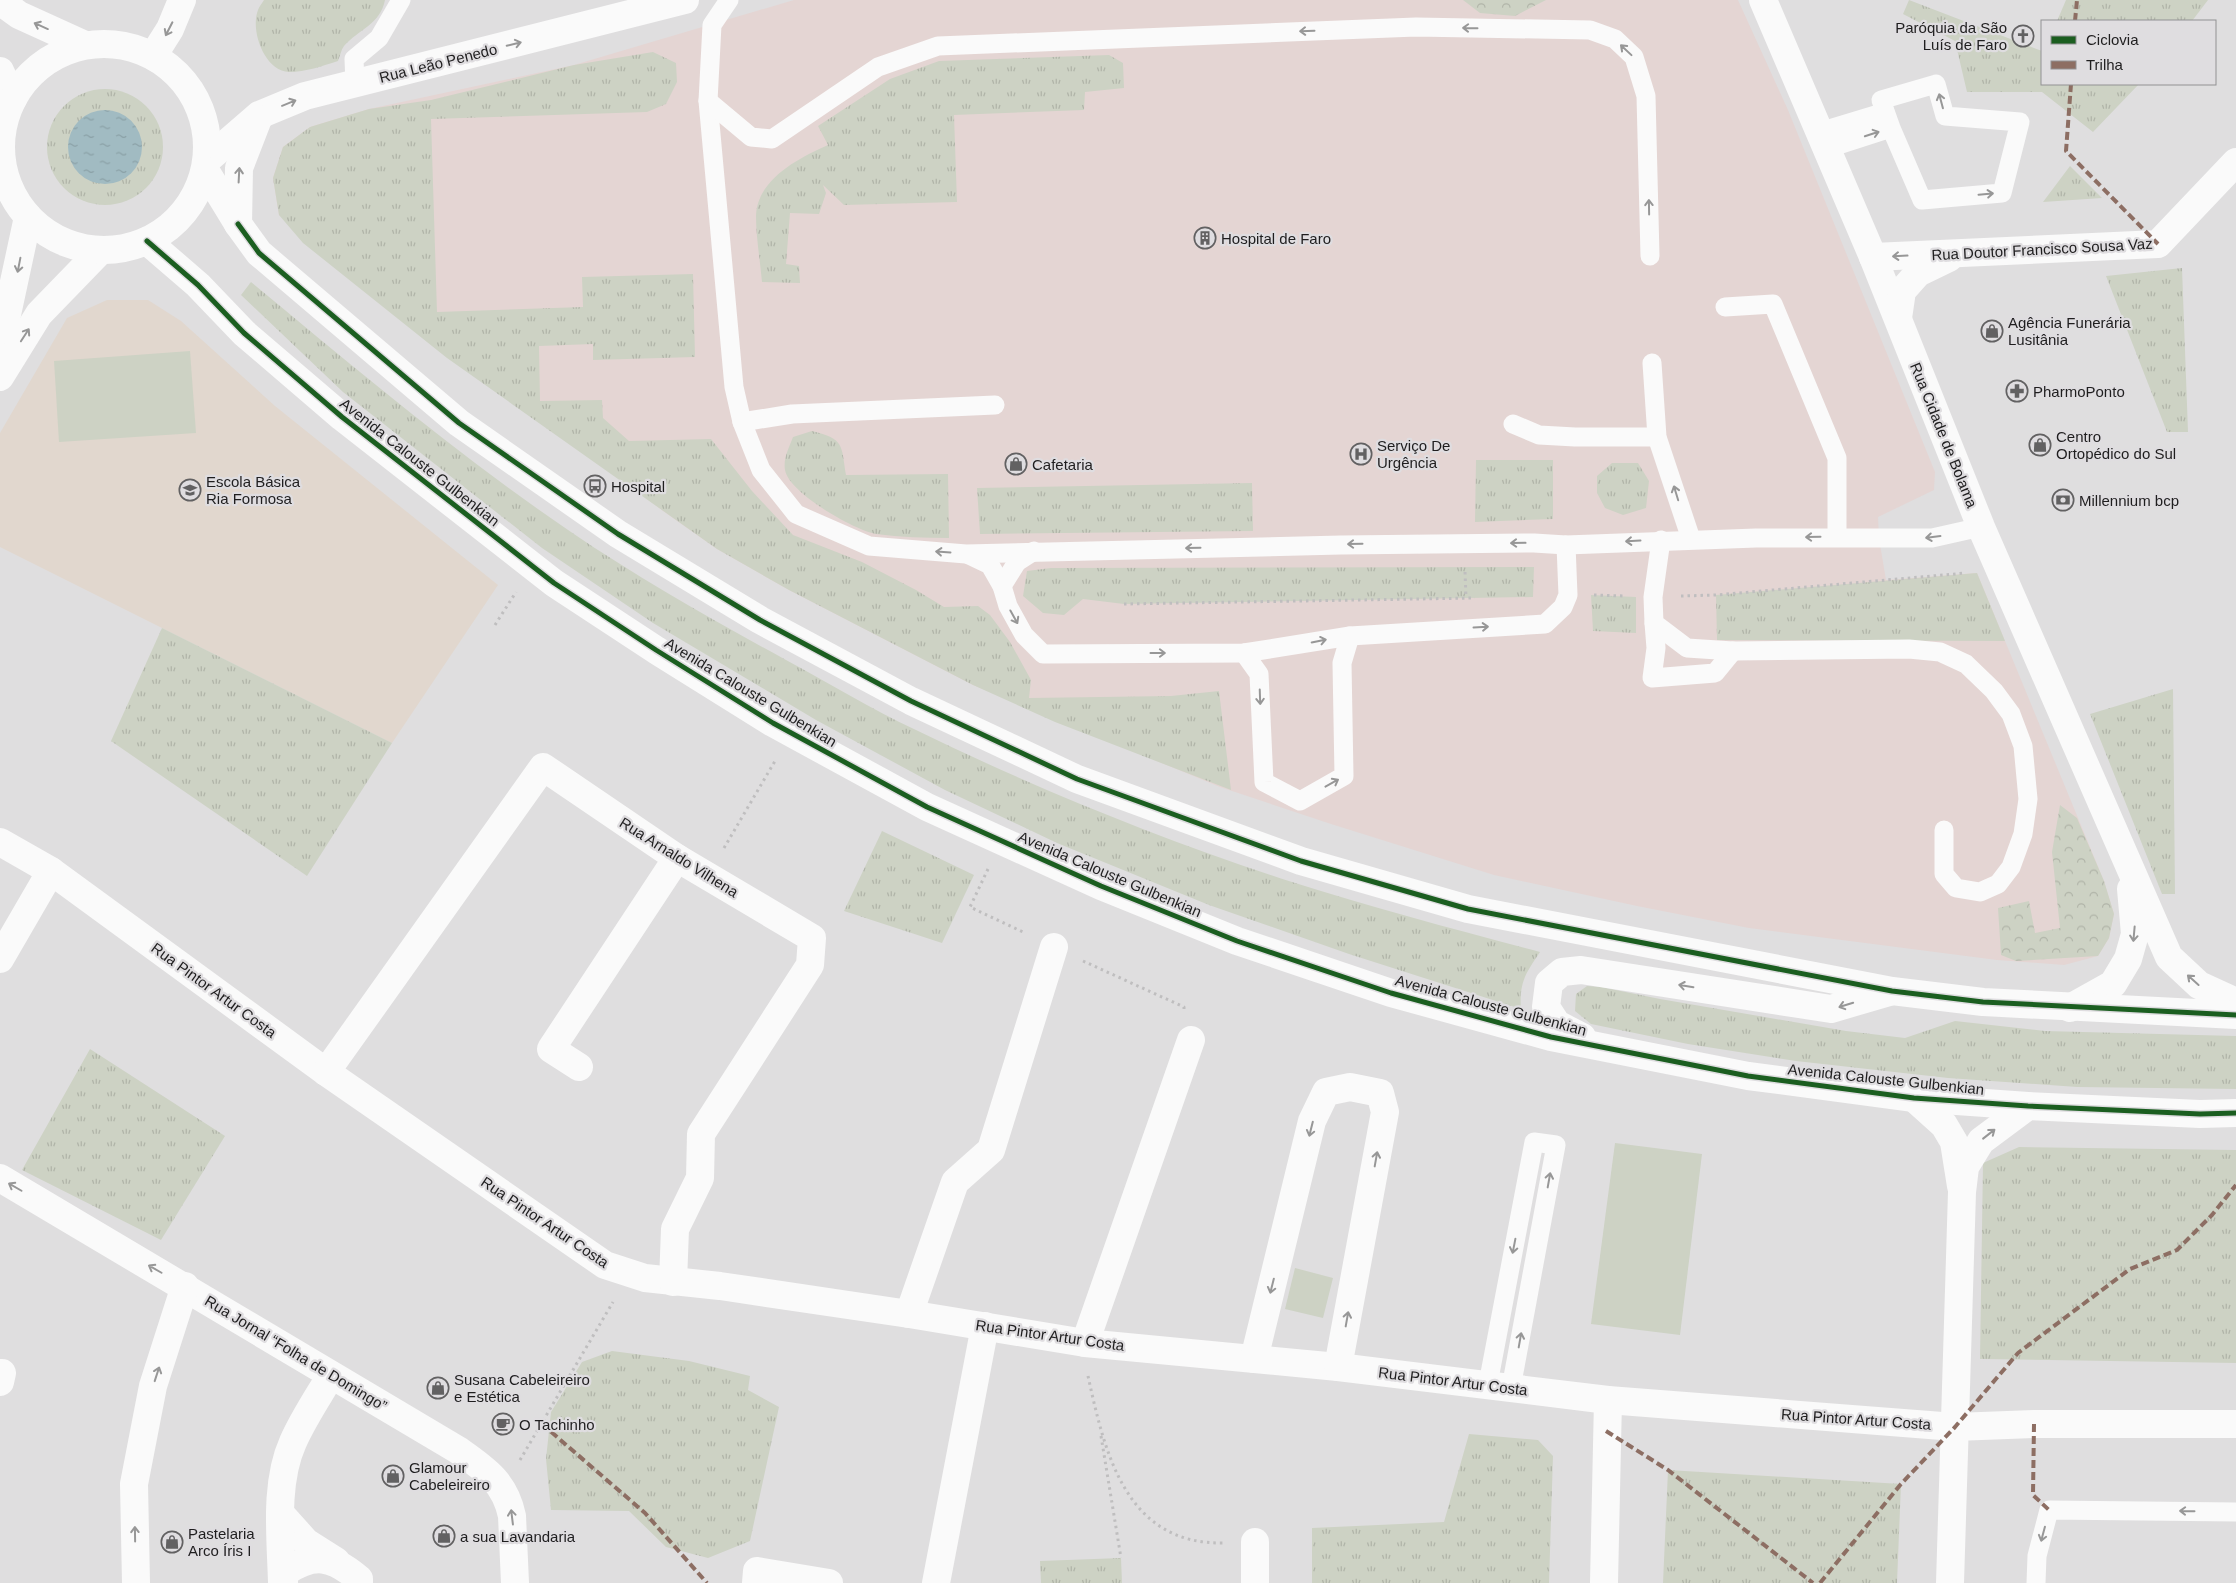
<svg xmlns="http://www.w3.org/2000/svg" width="2236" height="1583" font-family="Arial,sans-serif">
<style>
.education{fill:#e1d7ce}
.medical{fill:#e4d5d3}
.grass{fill:url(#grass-tufts)}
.forest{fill:url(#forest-crowns)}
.garden{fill:#cdd2c4}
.water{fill:url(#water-ripples)}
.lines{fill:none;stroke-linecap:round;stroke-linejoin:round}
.path{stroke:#bfbebf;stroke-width:3;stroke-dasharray:2.5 4;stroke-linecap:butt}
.lane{stroke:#fafafa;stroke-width:19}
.street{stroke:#fafafa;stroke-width:28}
.secondary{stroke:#fafafa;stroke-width:28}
.primary{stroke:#fafafa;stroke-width:28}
.quiet{stroke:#8d6e63;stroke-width:4;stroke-dasharray:8 4;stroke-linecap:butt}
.cycleway-casing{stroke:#dfdde0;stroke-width:8}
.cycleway{stroke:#1b5e20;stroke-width:5}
.oneway{stroke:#979797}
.labels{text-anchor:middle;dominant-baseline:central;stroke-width:4.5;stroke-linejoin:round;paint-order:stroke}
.poi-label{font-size:15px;fill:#1f1e1f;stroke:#dfdde0;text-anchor:start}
.street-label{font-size:15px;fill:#1f1e1f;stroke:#dfdde0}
</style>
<defs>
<pattern id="grass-tufts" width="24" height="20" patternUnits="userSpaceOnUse" patternTransform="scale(1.25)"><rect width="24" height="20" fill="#cdd2c4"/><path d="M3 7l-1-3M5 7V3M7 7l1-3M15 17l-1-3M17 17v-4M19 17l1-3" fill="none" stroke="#b0b4a8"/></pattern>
<pattern id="forest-crowns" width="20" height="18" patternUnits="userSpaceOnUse" patternTransform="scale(1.25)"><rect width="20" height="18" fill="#cdd2c4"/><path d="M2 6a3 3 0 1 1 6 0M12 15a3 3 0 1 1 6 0" fill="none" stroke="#b0b4a8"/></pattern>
<pattern id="water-ripples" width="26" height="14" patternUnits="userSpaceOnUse" patternTransform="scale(1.25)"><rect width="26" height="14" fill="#a1bbc2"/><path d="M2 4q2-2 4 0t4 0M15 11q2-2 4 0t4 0" fill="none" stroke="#8aa0a6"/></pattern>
</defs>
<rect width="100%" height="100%" fill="#dfdedf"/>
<polygon class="education" points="107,300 148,300 181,321 275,406 498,585 392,743 0,547 0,433 67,318"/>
<polygon class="medical" points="794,0 1738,0 1788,110 1935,472 1934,490 1878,517 1879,538 1886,580 1977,573 2104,881 2114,914 2109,938 2098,956 2064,965 1997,960 1749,928 1637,906 1494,875 1331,824 1220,787 973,685 789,590 717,549 663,511 279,215 273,178 283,147 310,127 369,109 574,65"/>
<g class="grass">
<path d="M264 0H385C380 25 359 29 344 46 341 50 340 56 338 61 322 66 306 72 289 72 264 71 250 30 258 10 259 7 262 3 264 0Z"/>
<polygon points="1909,0 2042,51 2042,84 2139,84 2093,132 2042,92 1967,92 1955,41 1903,14"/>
<polygon points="2066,0 2208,0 2192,21 2057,21"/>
<polygon points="653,52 676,63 677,82 666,104 647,112 431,119 437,312 583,307 582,277 693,274 695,357 593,360 593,344 539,346 540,401 602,400 603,418 629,441 711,439 752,491 793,535 862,562 916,590 944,607 978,606 990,615 1010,642 1031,680 1029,698 1171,696 1219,691 1231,790 1055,722 973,685 789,590 717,549 447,358 303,243 279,215 273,178 283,147 310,127 369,109 431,100 574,65"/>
<path d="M1109 55 1123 63 1124 88 1085 92 1084 110 954 115 957 202 844 205 823 185 826 193 819 214 790 213 786 264 799 266 800 283 762 282C760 260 756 237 756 216 757 179 799 158 828 145L818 126 890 79 939 61Z"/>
<circle cx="105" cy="147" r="58"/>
<polygon points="2070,166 2102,198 2043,202"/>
<polygon points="2182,268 2188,432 2167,432 2106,276"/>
<path d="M251 282C355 368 459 456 571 532 640 579 713 620 786 660 829 683 871 709 916 730 1037 789 1163 840 1292 882 1374 908 1457 930 1540 952 1526 973 1519 982 1521 1009L1349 954 1209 905 1057 843 945 790 816 720 653 623 542 548 343 392 241 295Z"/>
<path d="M812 431C845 439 841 445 846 475L948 474 949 538C925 538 900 537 876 534 854 530 789 493 785 470 783 458 789 448 793 437Z"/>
<polygon points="1476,460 1553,460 1553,519 1475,522"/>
<polygon points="1612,463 1638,463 1649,481 1646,508 1623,515 1605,508 1597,493 1597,476"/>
<polygon points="1252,483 1253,531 980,534 977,488"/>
<polygon points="1534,567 1533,597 1124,604 1083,599 1064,615 1043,613 1023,596 1027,571 1051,568"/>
<polygon points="1977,573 2005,641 1717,640 1716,595"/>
<polygon points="1591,595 1636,597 1636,633 1593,631"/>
<polygon points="162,628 392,743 307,876 111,741"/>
<polygon points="2173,689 2175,894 2162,894 2090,714"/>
<polygon points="882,831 974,875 942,943 844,911"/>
<polygon points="1587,986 1601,987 1660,999 1846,1031 1905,1038 1955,1021 2045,1031 2236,1036 2236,1089 2077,1087 1948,1078 1796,1061 1688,1044 1591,1024 1575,1011 1576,994"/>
<polygon points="90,1049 225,1136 161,1240 22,1170"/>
<polygon points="2019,1147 2236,1150 2236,1363 1980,1359 1983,1163"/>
<polygon points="612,1351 689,1361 750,1376 748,1390 779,1407 750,1541 708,1558 666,1547 629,1511 551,1510 546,1459 551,1412 582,1362"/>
<polygon points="1469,1434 1538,1440 1553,1456 1549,1583 1312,1583 1312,1528 1444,1522"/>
<polygon points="1668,1470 1901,1484 1897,1583 1663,1583"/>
<polygon points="1121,1558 1122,1583 1041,1583 1040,1561"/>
</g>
<g class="forest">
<polygon points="1463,0 1546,0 1515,16 1480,13"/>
<polygon points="2060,805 2077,818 2104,881 2114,914 2109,938 2098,956 2016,961 2001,955 1998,908 2029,901 2035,933 2060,928 2052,852"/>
</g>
<g class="garden">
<polygon points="190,351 196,433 59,442 54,361"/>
<polygon points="1615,1143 1702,1154 1680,1335 1591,1324"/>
<polygon points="1295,1268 1333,1278 1323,1318 1285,1309"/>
</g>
<circle class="water" cx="105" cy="147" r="37"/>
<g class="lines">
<g class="path">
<polyline points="1465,572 1466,598"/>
<polyline points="1594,595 1625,596"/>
<polyline points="1681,596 1716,595 1966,573"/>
<polyline points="1124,604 1475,598"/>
<polyline points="495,625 516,592"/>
<polyline points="724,848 775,761"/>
<polyline points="988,869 970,907 1025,933"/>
<polyline points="1083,961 1184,1007 1184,1010"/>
<path d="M1088 1376C1105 1454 1126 1545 1224 1543"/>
<polyline points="1101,1436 1121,1558"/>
<polyline points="520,1460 613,1302"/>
</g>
<g class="lane">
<polyline points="729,0 712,25 708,101 734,387 742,422 761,470 796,514 869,546 966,554 1341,545 1534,543 1566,545 1756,538 1932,538 1981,527"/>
<polyline points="355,84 354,59 379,38 401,0"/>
<polyline points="708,101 751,137 772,139 878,67 938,46 1416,27 1590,30 1615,39 1634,57 1646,96 1650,256"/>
<polyline points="1819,132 1885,112"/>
<polyline points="1826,149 1891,128 1922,200 2002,193 2020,122 1945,116 1936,84 1881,100 1891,128"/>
<polyline points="1725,307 1773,304 1837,458 1837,537"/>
<polyline points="1652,363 1657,437 1691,539"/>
<polyline points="742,422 792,414 995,405"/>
<polyline points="1513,424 1539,435 1575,437 1657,437"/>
<polyline points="1661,540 1653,597 1654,623 1687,648 1733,651 1909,649 1940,652 1966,664 1994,691 2011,714 2023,746 2028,799 2023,834 2011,867 1998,884 1980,892 1956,888 1944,874 1944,830"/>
<polyline points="969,555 990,565 1002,586 1008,606 1024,635 1043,654 1244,653 1350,636 1545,624 1563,607 1568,595 1566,545"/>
<polyline points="1002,586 1017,562 1034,551"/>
<polyline points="1654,623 1656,648 1652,678 1715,673 1733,651"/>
<polyline points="1244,653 1259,674 1264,782 1300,801 1344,776 1342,663 1350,636"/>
<polyline points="1488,1384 1534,1142 1556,1145 1511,1388"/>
<polyline points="2036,1583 2037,1556 2049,1510 2236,1512"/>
</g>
<g class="street">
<polyline points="1763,0 1873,257 1981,527 2169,957 2199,985 2236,1002"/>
<polyline points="207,160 259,115 305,96 685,0"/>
<polyline points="238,224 239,168 258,119"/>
<polyline points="1873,257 2158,244 2236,162"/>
<polyline points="1898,318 1902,291 1918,273 1949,258"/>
<polyline points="0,842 51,871 326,1072 605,1265 645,1278 720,1286 909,1314 1085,1343 1338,1367 1608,1400 1955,1427 2034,1424 2236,1424"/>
<polyline points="0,959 51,871"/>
<polyline points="2070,1008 2113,984 2128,959 2135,934 2131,889"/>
<polyline points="579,1067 551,1049 677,858"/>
<polyline points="326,1072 543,767 677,858 812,938 810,965 701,1134 700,1178 675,1229 673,1282"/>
<polyline points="1914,1098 1944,1125 1954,1142 1961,1186"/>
<path d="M0 1178 458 1450C485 1469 505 1482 512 1516L515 1583"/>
<polyline points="909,1314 955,1182 991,1150 1054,947"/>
<polyline points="1085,1343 1191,1040"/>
<polyline points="1254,1359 1312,1121 1326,1092 1350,1087 1380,1093 1385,1112 1338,1367"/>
<polyline points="0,1382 2,1373"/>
<polyline points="280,1513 306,1542 336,1561"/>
<polyline points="1255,1542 1255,1583"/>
<polyline points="136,1583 134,1484 153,1386 185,1286"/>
<path d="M282 1583C281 1539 274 1484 293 1442 303 1419 318 1397 331 1375"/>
<path d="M284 1583V1573C314 1552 332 1556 359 1579V1583"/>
<polyline points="756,1583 757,1571 829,1583"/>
<polyline points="936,1583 985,1326"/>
<polyline points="1604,1583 1608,1400"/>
<polyline points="1950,1583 1962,1192 1965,1167 1981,1141 2028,1106"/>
</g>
<g class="secondary">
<polyline points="0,1 19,15 85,45"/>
<polyline points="153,56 170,29 182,0"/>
<polyline points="0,71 13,99"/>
<polyline points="0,347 28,217"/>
<polyline points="0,377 39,314 101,250"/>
</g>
<g class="primary">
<circle cx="104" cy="147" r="103"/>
<polyline points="205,170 238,224 259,253 459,423 618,534 760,620 911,701 1077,779 1301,861 1468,909 1892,991 1983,1002 2236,1015"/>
<polyline points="147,241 198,285 244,333 342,417 554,583 656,650 773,723 927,807 1101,886 1237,941 1391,993 1551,1037 1748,1076 1914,1098 2028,1106 2200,1114 2236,1113"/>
<polyline points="1582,1037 1557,1024 1546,1007 1549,983 1562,972 1581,970 1831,1009 1889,992"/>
</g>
<g class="quiet">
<polyline points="2075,21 2077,0"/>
<polyline points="2071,84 2066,151 2158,244"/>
<polyline points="542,1424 645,1513 707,1583"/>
<polyline points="2034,1424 2033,1495 2049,1510"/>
<polyline points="1606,1431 1668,1470 1813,1583"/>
<polyline points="1820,1583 1901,1484 1955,1427 2018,1353 2130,1269 2177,1250 2212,1215 2236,1185"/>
</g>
<g class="cycleway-casing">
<g id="cycleway">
<polyline points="238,224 259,253 459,423 618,534 760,620 911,701 1077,779 1301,861 1468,909 1892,991 1983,1002 2236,1015"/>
<polyline points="147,241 198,285 244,333 342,417 554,583 656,650 773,723 927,807 1101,886 1237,941 1391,993 1551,1037 1748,1076 1914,1098 2028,1106 2200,1114 2236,1113"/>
</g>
</g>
<use href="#cycleway" class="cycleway"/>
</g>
<defs><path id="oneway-shaft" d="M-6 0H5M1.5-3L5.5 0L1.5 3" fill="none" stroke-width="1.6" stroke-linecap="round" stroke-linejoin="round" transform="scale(1.25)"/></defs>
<g class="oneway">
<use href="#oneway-shaft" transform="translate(41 26) rotate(-156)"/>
<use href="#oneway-shaft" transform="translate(1470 28) rotate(-179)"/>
<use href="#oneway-shaft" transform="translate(169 29) rotate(117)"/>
<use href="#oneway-shaft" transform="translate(1307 31) rotate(178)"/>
<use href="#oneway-shaft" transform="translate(514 44) rotate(-14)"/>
<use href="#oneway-shaft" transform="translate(1626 50) rotate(-137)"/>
<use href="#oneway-shaft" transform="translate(1941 101) rotate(-105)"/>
<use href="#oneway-shaft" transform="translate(289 103) rotate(-22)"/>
<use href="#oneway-shaft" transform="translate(1872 134) rotate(-18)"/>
<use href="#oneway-shaft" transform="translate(239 175) rotate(-87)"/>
<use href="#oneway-shaft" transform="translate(1986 194) rotate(-5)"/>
<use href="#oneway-shaft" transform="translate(1649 207) rotate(-91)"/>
<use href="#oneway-shaft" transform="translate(1900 256) rotate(177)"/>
<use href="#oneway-shaft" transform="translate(19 265) rotate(101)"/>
<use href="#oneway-shaft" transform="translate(25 335) rotate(-57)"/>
<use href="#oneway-shaft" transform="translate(1676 493) rotate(-107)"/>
<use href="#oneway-shaft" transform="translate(1813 537) rotate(179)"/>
<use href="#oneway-shaft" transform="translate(1933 537) rotate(173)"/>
<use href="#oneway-shaft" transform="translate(1633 541) rotate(177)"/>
<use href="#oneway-shaft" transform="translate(1518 543) rotate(179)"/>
<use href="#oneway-shaft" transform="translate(1355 544) rotate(179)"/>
<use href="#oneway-shaft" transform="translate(1193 548) rotate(179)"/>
<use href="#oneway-shaft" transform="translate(943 552) rotate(-176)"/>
<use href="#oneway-shaft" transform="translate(1014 617) rotate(61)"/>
<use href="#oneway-shaft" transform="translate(1481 627) rotate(-3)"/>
<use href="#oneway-shaft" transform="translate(1319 641) rotate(-11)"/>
<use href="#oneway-shaft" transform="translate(1158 653)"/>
<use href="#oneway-shaft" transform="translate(1260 697) rotate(88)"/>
<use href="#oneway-shaft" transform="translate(1332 783) rotate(-29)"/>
<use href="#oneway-shaft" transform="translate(2134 934) rotate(95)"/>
<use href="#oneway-shaft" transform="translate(2193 980) rotate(-138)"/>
<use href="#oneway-shaft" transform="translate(1686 986) rotate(-171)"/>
<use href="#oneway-shaft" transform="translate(1846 1005) rotate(163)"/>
<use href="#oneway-shaft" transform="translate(1311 1129) rotate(104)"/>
<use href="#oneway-shaft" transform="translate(1989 1134) rotate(-38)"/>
<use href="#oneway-shaft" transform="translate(1376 1159) rotate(-80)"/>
<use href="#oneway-shaft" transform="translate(1549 1180) rotate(-80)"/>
<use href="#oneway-shaft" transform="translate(15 1187) rotate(-150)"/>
<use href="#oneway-shaft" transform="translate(1514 1246) rotate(101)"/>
<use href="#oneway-shaft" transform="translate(155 1269) rotate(-150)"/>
<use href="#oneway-shaft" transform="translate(1272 1286) rotate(104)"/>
<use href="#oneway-shaft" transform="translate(1347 1319) rotate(-80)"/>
<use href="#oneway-shaft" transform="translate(1520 1340) rotate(-80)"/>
<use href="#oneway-shaft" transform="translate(157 1374) rotate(-72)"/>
<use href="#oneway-shaft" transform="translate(2187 1511) rotate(-179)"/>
<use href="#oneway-shaft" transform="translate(512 1517) rotate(-97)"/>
<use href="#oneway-shaft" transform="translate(135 1534) rotate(-91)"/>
<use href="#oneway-shaft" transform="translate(2043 1534) rotate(105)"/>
</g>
<defs>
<g id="church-ring" transform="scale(1.125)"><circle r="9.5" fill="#dfdde0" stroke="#626162" stroke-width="1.5"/><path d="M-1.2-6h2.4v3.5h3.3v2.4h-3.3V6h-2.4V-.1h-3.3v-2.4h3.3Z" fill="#626162"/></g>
<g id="building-ring" transform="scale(1.125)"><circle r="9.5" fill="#dfdde0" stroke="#626162" stroke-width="1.5"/><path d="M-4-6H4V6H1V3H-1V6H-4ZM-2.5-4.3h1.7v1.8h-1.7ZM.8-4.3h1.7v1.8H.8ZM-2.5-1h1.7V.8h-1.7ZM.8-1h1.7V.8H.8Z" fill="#626162"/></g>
<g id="shop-ring" transform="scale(1.125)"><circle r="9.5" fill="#dfdde0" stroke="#626162" stroke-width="1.5"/><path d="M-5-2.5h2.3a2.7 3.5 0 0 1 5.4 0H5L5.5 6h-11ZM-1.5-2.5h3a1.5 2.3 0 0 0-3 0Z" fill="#626162"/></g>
<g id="pharmacy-ring" transform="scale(1.125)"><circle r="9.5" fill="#dfdde0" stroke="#626162" stroke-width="1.5"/><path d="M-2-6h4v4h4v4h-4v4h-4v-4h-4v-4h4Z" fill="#626162"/></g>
<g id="hospital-ring" transform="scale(1.125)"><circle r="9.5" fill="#dfdde0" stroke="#626162" stroke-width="1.5"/><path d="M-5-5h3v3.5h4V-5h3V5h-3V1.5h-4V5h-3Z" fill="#626162"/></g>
<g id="bus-ring" transform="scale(1.125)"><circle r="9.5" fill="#dfdde0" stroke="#626162" stroke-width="1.5"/><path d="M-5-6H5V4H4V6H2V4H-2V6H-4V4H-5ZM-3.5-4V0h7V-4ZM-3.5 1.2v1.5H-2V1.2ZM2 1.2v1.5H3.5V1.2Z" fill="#626162"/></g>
<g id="school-ring" transform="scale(1.125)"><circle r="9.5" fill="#dfdde0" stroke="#626162" stroke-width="1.5"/><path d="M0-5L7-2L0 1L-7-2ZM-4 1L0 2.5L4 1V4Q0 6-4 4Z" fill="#626162"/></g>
<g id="bank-ring" transform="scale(1.125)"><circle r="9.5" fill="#dfdde0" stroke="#626162" stroke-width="1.5"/><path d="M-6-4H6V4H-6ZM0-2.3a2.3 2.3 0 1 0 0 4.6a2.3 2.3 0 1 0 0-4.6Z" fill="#626162"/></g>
<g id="cafe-ring" transform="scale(1.125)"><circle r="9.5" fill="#dfdde0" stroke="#626162" stroke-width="1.5"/><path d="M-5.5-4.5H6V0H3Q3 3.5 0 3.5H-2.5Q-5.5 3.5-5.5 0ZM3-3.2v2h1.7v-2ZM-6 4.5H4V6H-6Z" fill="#626162"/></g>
</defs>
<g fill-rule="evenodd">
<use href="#church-ring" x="2023" y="36"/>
<use href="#building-ring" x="1205" y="238"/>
<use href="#shop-ring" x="1992" y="331"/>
<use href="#pharmacy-ring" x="2017" y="391"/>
<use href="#shop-ring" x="2040" y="445"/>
<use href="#hospital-ring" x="1361" y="454"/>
<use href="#shop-ring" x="1016" y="464"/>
<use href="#bus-ring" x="595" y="486"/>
<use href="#school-ring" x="190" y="490"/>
<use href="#bank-ring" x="2063" y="500"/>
<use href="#shop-ring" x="438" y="1388"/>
<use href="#cafe-ring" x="503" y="1424"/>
<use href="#shop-ring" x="393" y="1476"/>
<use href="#shop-ring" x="444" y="1536"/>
<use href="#shop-ring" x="172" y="1542"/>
</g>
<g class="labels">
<g class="poi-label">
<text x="2007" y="27" text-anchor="end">Paróquia da São<tspan x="2007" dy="17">Luís de Faro</tspan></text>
<text x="1221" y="238">Hospital de Faro</text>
<text x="2008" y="322">Agência Funerária<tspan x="2008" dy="17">Lusitânia</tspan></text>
<text x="2033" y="391">PharmoPonto</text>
<text x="2056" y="436">Centro<tspan x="2056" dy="17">Ortopédico do Sul</tspan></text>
<text x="1377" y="445">Serviço De<tspan x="1377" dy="17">Urgência</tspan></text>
<text x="1032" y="464">Cafetaria</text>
<text x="206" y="481">Escola Básica<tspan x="206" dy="17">Ria Formosa</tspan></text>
<text x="611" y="486">Hospital</text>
<text x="2079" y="500">Millennium bcp</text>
<text x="454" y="1379">Susana Cabeleireiro<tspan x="454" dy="17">e Estética</tspan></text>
<text x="519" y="1424">O Tachinho</text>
<text x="409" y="1467">Glamour<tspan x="409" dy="17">Cabeleireiro</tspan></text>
<text x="188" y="1533">Pastelaria<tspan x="188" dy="17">Arco Íris I</tspan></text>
<text x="460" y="1536">a sua Lavandaria</text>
</g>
<g class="street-label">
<text transform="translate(438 63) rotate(-14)">Rua Leão Penedo</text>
<text transform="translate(2042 249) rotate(-3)">Rua Doutor Francisco Sousa Vaz</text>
<text transform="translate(1944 435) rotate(68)">Rua Cidade de Bolama</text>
<text transform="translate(420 462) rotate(38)">Avenida Calouste Gulbenkian</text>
<text transform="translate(751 692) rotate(31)">Avenida Calouste Gulbenkian</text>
<text transform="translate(679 857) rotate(32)">Rua Arnaldo Vilhena</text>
<text transform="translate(1110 874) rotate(23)">Avenida Calouste Gulbenkian</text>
<text transform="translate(214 990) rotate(36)">Rua Pintor Artur Costa</text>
<text transform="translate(1491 1005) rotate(15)">Avenida Calouste Gulbenkian</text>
<text transform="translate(1886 1079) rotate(6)">Avenida Calouste Gulbenkian</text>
<text transform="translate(545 1222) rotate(34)">Rua Pintor Artur Costa</text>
<text transform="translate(1050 1335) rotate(8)">Rua Pintor Artur Costa</text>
<text transform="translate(296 1353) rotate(31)">Rua Jornal “Folha de Domingo”</text>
<text transform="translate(1453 1381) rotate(7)">Rua Pintor Artur Costa</text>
<text transform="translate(1856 1419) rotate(4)">Rua Pintor Artur Costa</text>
</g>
</g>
<rect x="2041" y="20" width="175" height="65" fill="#dfdde0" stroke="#929193"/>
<rect x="2051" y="36" width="25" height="8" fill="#1b5e20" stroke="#929193"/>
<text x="2086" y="45" font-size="15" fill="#1f1e1f">Ciclovia</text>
<rect x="2051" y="61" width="25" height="8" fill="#8d6e63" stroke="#929193"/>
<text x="2086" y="70" font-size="15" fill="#1f1e1f">Trilha</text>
</svg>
